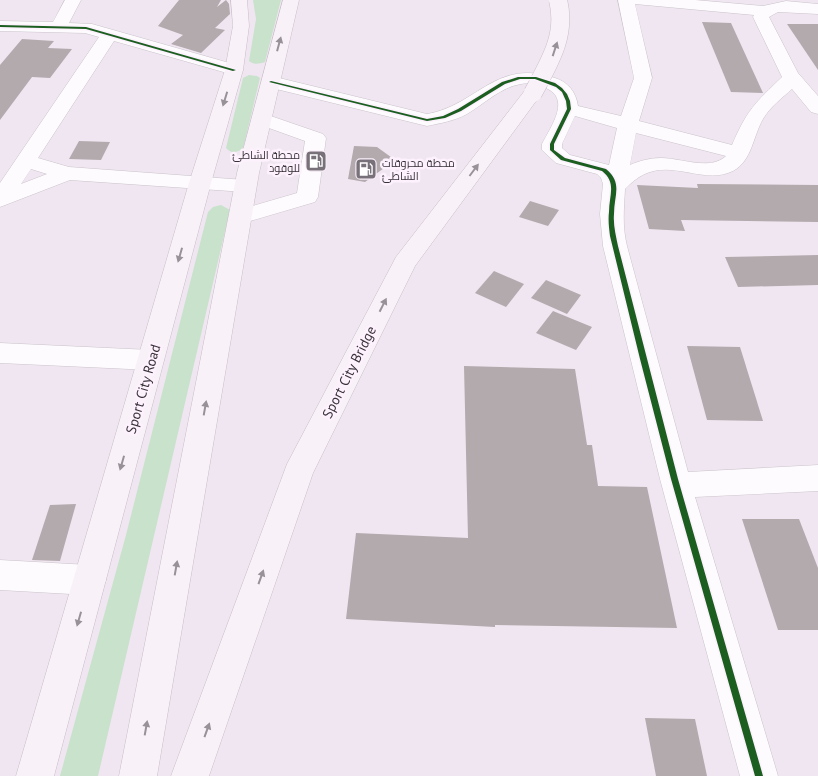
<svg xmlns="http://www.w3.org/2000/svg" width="818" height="776" font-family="'PT Sans',Cairo,sans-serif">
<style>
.green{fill:#c8e2cb}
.building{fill:#b2aaad}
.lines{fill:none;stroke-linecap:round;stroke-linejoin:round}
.minor-casing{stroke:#cac3cb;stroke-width:1}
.major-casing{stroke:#c8bdc9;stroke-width:1}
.minor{fill:#fdfbfd;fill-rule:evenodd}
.major{fill:#f8f2f8;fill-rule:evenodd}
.major-bridge-casing{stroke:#c8bdc9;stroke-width:19;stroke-linecap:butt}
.major-bridge{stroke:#f8f2f8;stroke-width:18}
.cycleway-casing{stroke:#fcf1fd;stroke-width:3}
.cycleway{fill:#1b5e20;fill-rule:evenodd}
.oneway{fill:#989298}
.labels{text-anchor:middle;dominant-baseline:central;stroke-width:5;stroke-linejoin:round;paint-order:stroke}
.far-poi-label{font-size:11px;fill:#383239;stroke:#fcf1fd;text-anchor:end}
.street-label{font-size:14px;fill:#383239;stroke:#fcf1fd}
</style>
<rect width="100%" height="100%" fill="#f0e6f1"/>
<g class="green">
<path d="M253 0H281L265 62C259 64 254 65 249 61L256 19Z"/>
<path d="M249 75 257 76 260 78 243 149C237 152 231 154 226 148L243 78Z"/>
<polygon points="221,205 230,210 98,776 60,776 126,535 208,212 213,207"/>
</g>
<g class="building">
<polygon points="179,0 221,0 217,7 226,0 229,4 230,14 215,28 225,30 201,53 171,44 183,35 158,26"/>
<polygon points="702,22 731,23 763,93 731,92"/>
<polygon points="787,24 818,24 818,70"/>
<polygon points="22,39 54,41 48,48 72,49 50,78 32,77 0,120 0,65"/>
<polygon points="79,141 110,142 101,160 69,159"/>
<polygon points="354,146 377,147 395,160 365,182 348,179"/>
<polygon points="697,184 818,185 818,222 681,220 685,231 649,229 637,185 698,188"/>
<polygon points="530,201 559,210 548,226 519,217"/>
<polygon points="818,255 818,285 738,287 725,257"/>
<polygon points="494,271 524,284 506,307 475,293"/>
<polygon points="546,280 581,295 567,314 531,298"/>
<polygon points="553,311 592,327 576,350 536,333"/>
<polygon points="687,346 740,347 763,421 707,420"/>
<polygon points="464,366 575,369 587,445 592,445 598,486 647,487 677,628 495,625 495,627 346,619 356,533 468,538"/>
<polygon points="76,504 60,561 32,560 50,505"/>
<polygon points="742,519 799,519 818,568 818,630 778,630"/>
<polygon points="645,718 695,719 707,776 656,776"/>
</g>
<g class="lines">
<g class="minor-casing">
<g id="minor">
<path d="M65 0H81L69 23 92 24 240 66 243 70 240 74 234 75 114 41 38 158 69 167 245 180 253 181 256 186 253 191 245 192 70 180 0 207V183L99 37 85 33 0 31V21L53 22ZM31 169 47 174 21 184Z"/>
<path d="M618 0H695L763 6 786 1 818 4V14L778 12 769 17 798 73 818 96V114L811 112 792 89C782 98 770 107 763 119 753 136 752 161 733 171 706 184 677 163 650 172 640 175 632 182 625 189 624 209 622 226 627 246L688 472 818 465V491L695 497 778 776H740L660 479 603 246 600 214 603 184 601 178 597 174 556 163 542 150V144C551 126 573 97 543 87 536 84 529 82 521 84 501 87 484 104 467 114 454 121 441 123 427 126L264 86 262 82 264 78 271 76 427 114C478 105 495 58 555 78 568 82 576 92 578 106L621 116 634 78ZM635 4 754 15 753 17 782 77C755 103 747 110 732 145L639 121 652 78ZM575 116 617 128 609 165 570 155 562 148V144ZM636 133 726 156C710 171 681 158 661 158 650 158 639 161 630 165Z"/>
<polygon points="262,113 323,134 326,138 318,197 315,202 240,224 232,222 229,217 232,212 297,193 305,141 255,123 252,119 255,115"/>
<polygon points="0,343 151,350 160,353 164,360 160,367 151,370 0,363"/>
<polygon points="0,560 89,565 101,569 106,580 101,591 89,595 0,590"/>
</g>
</g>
<g class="major-casing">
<g id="major">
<polygon points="231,0 247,0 249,26 243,70 211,183 54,776 16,776 189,183 225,70 233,26"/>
<polygon points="283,0 299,0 259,173 157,776 119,776 237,173"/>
<polygon points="533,87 540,89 542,93 415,266 313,473 209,776 171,776 287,464 396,257 526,89"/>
</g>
</g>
<use href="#minor" class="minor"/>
<use href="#major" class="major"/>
<g class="major-bridge-casing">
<path id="major-bridge" d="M533 93C549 63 567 35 558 0"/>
</g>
<use href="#major-bridge" class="major-bridge"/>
<g class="cycleway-casing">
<g id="cycleway">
<polygon points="0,25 86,27 236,70 233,71 86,29 0,27"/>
<path d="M518 77H536L555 83 562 88 567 94 570 101 571 109 554 144V150L565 158 606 169C623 183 614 195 614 214 613 225 616 236 618 246L678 479 763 776H755L671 479 640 359 610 236C609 228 608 220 609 212 609 195 617 183 602 171L561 160 550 150V144L567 109 566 101 562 92 556 87 535 79H520L505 84 461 111 445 118 427 121 269 82 271 81 427 119 443 116 458 109 502 82Z"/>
</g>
</g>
<use href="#cycleway" class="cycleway"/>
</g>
<defs><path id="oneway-solid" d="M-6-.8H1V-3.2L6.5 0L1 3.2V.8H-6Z" transform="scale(1.25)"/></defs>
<g class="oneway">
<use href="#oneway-solid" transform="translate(279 44) rotate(-75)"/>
<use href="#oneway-solid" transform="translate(555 49) rotate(-72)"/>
<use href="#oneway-solid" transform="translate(225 99) rotate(107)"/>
<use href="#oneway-solid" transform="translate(474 170) rotate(-53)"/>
<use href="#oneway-solid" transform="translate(180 255) rotate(106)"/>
<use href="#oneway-solid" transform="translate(383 305) rotate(-63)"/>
<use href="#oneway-solid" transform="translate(205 408) rotate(-80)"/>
<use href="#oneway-solid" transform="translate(122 463) rotate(106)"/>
<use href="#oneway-solid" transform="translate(176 568) rotate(-80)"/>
<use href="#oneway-solid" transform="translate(261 577) rotate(-70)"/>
<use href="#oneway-solid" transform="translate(79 619) rotate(106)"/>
<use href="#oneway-solid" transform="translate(146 728) rotate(-80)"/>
<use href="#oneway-solid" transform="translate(207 730) rotate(-70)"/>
</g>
<defs>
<g id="fuel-square" transform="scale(1.125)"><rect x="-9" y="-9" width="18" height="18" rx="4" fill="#787179" stroke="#fcf1fd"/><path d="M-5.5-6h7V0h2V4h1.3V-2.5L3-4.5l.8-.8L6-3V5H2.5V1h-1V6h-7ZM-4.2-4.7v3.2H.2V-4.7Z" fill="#fff"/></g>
</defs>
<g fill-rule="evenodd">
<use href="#fuel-square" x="316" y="161"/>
<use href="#fuel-square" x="366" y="169"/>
</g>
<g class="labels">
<g class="far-poi-label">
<text x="300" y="155">محطة الشاطئ<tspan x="300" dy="13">للوقود</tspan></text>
<text x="382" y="163" text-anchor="start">محطة محروقات<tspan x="382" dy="13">الشاطئ</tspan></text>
</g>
<g class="street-label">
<text transform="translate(349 372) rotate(-63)">Sport City Bridge</text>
<text transform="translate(143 389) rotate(-74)">Sport City Road</text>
</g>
</g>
</svg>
